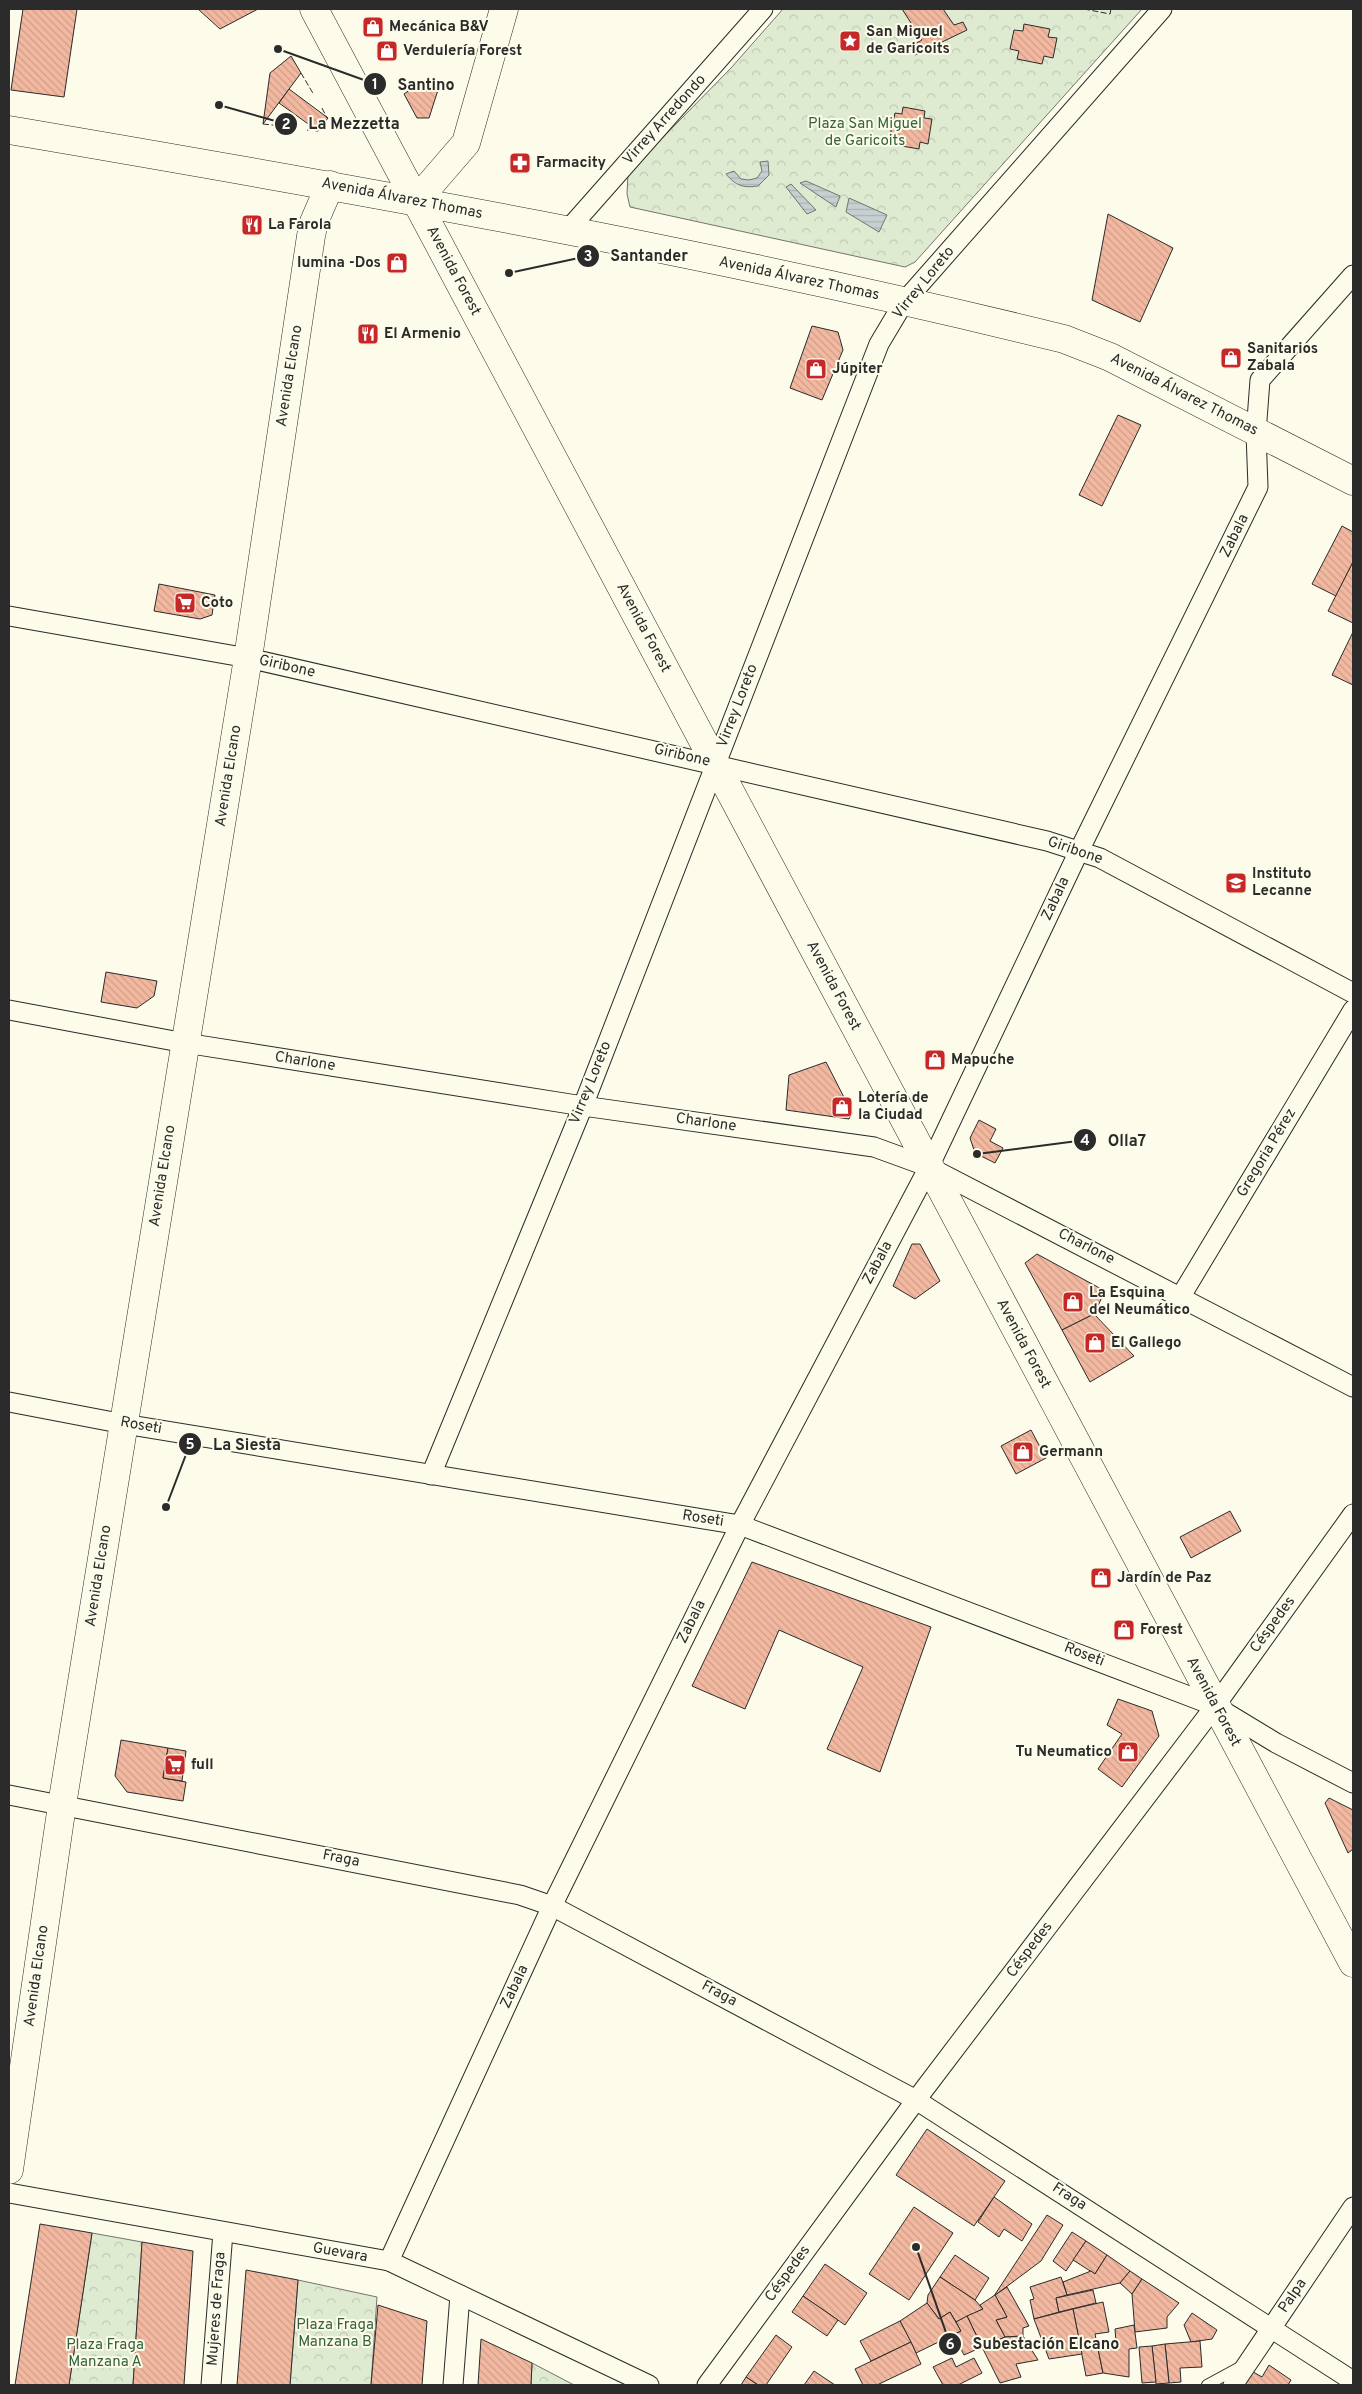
<svg xmlns="http://www.w3.org/2000/svg" width="1362" height="2394" font-family="Overpass,sans-serif">
<style>
.forest{fill:url(#forest-crowns);stroke:#74746e}
.water{fill:url(#water-rules);stroke:#74746e}
.building{fill:url(#building-back-hatch);stroke:#2b2b2b}
.lines{fill:none;stroke-linecap:round;stroke-linejoin:round}
.service-casing{stroke:#2b2b2b;stroke-width:12}
.minor-casing{stroke:#2b2b2b;stroke-width:21}
.secondary-casing{stroke:#2b2b2b;stroke-width:29}
.service{stroke:#fdfbea;stroke-width:10}
.minor{stroke:#fdfbea;stroke-width:19}
.secondary{stroke:#fdfbea;stroke-width:28}
.fence{stroke:#2b2b2b;stroke-width:1;stroke-dasharray:6 2.5;stroke-linecap:butt}
.labels{text-anchor:middle;dominant-baseline:central;stroke-width:4;stroke-linejoin:round;paint-order:stroke}
.poi-label{font-size:15px;font-weight:bold;fill:#2b2b2b;stroke:#fdfbea;text-anchor:start}
.street-label{font-size:15px;fill:#2b2b2b;stroke:#fdfbea}
.park-label{font-size:15px;fill:#34623c;stroke:#fdfbea}
.leader{fill:none;stroke:#2b2b2b;stroke-width:2}
.callout-dot{fill:#2b2b2b;stroke:#fdfbea;stroke-width:2}
.mark-label{font-size:15px;text-anchor:middle;font-weight:bold;fill:#fff}
.callout-label{font-size:16px;text-anchor:middle;font-weight:bold;fill:#2b2b2b;stroke:#fdfbea;stroke-width:4;stroke-linejoin:round;paint-order:stroke}
</style>
<defs>
<pattern id="forest-crowns" width="20" height="18" patternUnits="userSpaceOnUse" patternTransform="scale(1.25)"><rect width="20" height="18" fill="#deebd1"/><path d="M2 6a3 3 0 1 1 6 0M12 15a3 3 0 1 1 6 0" fill="none" stroke="#bfcab4"/></pattern>
<pattern id="water-rules" width="6" height="5" patternUnits="userSpaceOnUse" patternTransform="scale(1.25)"><rect width="6" height="5" fill="#c7d0d0"/><path d="M0 2.5h6" fill="none" stroke="#abb3b3"/></pattern>
<pattern id="building-back-hatch" width="6" height="6" patternUnits="userSpaceOnUse" patternTransform="scale(1.25)"><rect width="6" height="6" fill="#f2b8a0"/><path d="M-1 5l2 2M0 0l6 6M5-1l2 2" fill="none" stroke="#d09e8a"/></pattern>
</defs>
<rect width="100%" height="100%" fill="#fdfbea"/>
<g class="forest">
<polygon points="783,9 1142,9 915,262 905,267 630,207 627,194 628,173 731,68"/>
<polygon points="92,2233 142,2242 133,2385 69,2385"/>
<polygon points="298,2280 377,2297 371,2385 290,2385"/>
<polygon points="532,2363 574,2385 531,2385"/>
</g>
<g class="water">
<path d="M768 161 769 175 758 186C743 188 736 186 726 174L734 171 741 179 749 180 757 178 762 171 760 162Z"/>
<polygon points="806,181 840,196 836,207 800,183"/>
<polygon points="791,184 816,210 807,214 786,187"/>
<polygon points="849,198 887,215 879,232 846,212"/>
</g>
<g class="building">
<polygon points="23,9 77,9 64,97 11,90"/>
<polygon points="198,9 258,9 220,29"/>
<polygon points="902,9 943,9 954,25 963,22 967,30 915,55 909,47 922,40"/>
<polygon points="1024,24 1050,29 1048,37 1057,38 1053,58 1044,56 1042,64 1017,59 1019,51 1010,49 1014,30 1023,31"/>
<polygon points="291,56 301,73 263,124 270,73"/>
<polygon points="418,84 438,90 429,118 417,118 404,94"/>
<polygon points="289,89 328,118 318,131 279,103"/>
<polygon points="903,107 925,111 924,118 932,119 928,144 920,142 919,149 896,145 897,138 890,136 895,113 902,114"/>
<polygon points="1108,214 1173,248 1140,322 1092,300"/>
<polygon points="812,326 838,332 843,350 822,400 790,388"/>
<polygon points="1118,415 1141,425 1102,506 1079,495"/>
<polygon points="1342,526 1353,532 1353,562 1336,596 1312,584"/>
<polygon points="1353,562 1353,623 1328,611"/>
<polygon points="159,584 215,595 212,615 200,619 154,611"/>
<polygon points="1353,632 1353,685 1332,675"/>
<polygon points="106,972 157,981 154,996 137,1008 101,1002"/>
<polygon points="826,1062 852,1113 849,1119 786,1110 789,1075"/>
<polygon points="979,1120 996,1129 990,1141 1003,1148 995,1163 975,1153 970,1138"/>
<polygon points="912,1244 920,1244 940,1281 915,1299 893,1286"/>
<polygon points="1037,1254 1105,1291 1094,1314 1062,1330 1025,1263"/>
<polygon points="1094,1314 1134,1356 1090,1382 1062,1330"/>
<polygon points="1031,1430 1046,1458 1016,1474 1001,1446"/>
<polygon points="1230,1511 1241,1531 1191,1558 1180,1537"/>
<polygon points="752,1562 931,1627 880,1772 827,1749 863,1667 779,1630 745,1709 692,1686"/>
<polygon points="1118,1699 1152,1711 1159,1736 1122,1787 1098,1769 1122,1734 1107,1725"/>
<polygon points="121,1740 168,1748 163,1778 186,1782 183,1801 127,1792 115,1776"/>
<polygon points="168,1748 186,1751 182,1781 163,1778"/>
<polygon points="1329,1798 1353,1810 1353,1849 1348,1853 1325,1803"/>
<polygon points="927,2129 1005,2181 974,2226 896,2175"/>
<polygon points="994,2197 1032,2224 1022,2241 1004,2229 999,2237 978,2222"/>
<polygon points="914,2207 953,2233 909,2300 869,2274"/>
<polygon points="1047,2215 1063,2225 1041,2261 994,2296"/>
<polygon points="40,2224 92,2233 69,2385 15,2385"/>
<polygon points="1072,2232 1086,2241 1066,2271 1053,2261"/>
<polygon points="1086,2241 1107,2255 1095,2274 1073,2260"/>
<polygon points="142,2242 193,2251 184,2385 133,2385"/>
<polygon points="955,2255 989,2278 975,2300 940,2277"/>
<polygon points="1107,2255 1130,2271 1120,2283 1067,2295 1063,2282 1091,2271 1095,2274"/>
<polygon points="825,2264 867,2293 845,2325 803,2296"/>
<polygon points="246,2270 298,2280 290,2385 237,2385"/>
<polygon points="1130,2271 1142,2279 1132,2294 1120,2283"/>
<polygon points="940,2277 975,2300 983,2309 956,2322 950,2312 939,2319 927,2303 928,2295"/>
<polygon points="1061,2277 1067,2295 1056,2298 1059,2312 1034,2319 1030,2300 1034,2299 1030,2287"/>
<polygon points="1142,2279 1179,2303 1167,2317 1167,2328 1135,2332 1132,2294"/>
<polygon points="1007,2287 1029,2326 1023,2328 1023,2336 1005,2337 996,2320 1007,2317 995,2295"/>
<polygon points="1093,2290 1096,2303 1059,2312 1056,2298"/>
<polygon points="995,2295 1007,2317 996,2320 1005,2337 982,2347 967,2316 983,2309 980,2305"/>
<polygon points="803,2296 838,2320 827,2336 792,2312"/>
<polygon points="1103,2302 1109,2332 1095,2334 1103,2373 1086,2376 1073,2309"/>
<polygon points="927,2303 939,2319 950,2312 961,2331 916,2353 900,2321"/>
<polygon points="378,2305 427,2321 422,2385 371,2385"/>
<polygon points="1073,2309 1082,2354 1049,2359 1034,2319"/>
<polygon points="1192,2313 1217,2330 1212,2339 1191,2342 1184,2325"/>
<polygon points="967,2316 982,2347 964,2355 954,2335 961,2331 956,2322"/>
<polygon points="900,2321 911,2342 871,2361 860,2341"/>
<polygon points="1134,2325 1137,2348 1129,2349 1129,2377 1103,2373 1097,2344 1116,2342 1115,2329"/>
<polygon points="776,2335 792,2347 766,2385 758,2385 746,2377"/>
<polygon points="1023,2336 1038,2360 1016,2364 1021,2377 1000,2383 982,2347 1005,2337"/>
<polygon points="481,2339 532,2363 531,2385 478,2385"/>
<polygon points="1200,2341 1202,2367 1180,2368 1181,2382 1169,2383 1165,2344"/>
<polygon points="911,2342 921,2364 877,2385 863,2385 855,2369"/>
<polygon points="1165,2344 1169,2383 1156,2384 1152,2346"/>
<polygon points="1152,2346 1156,2382 1142,2383 1139,2347"/>
<polygon points="952,2358 956,2367 974,2358 982,2373 958,2385 943,2385 933,2367"/>
<polygon points="1269,2365 1291,2380 1288,2385 1240,2385 1248,2369 1262,2377"/>
<polygon points="814,2371 835,2385 804,2385"/>
<polygon points="746,2377 758,2385 741,2385"/>
</g>
<g class="lines">
<g class="service-casing">
<polyline id="service" points="1207,2385 1242,2366"/>
</g>
<g class="minor-casing">
<g id="minor">
<polyline points="566,232 763,9"/>
<polyline points="9,616 248,658 1047,841 1100,858 1353,993"/>
<polyline points="9,1010 185,1043 583,1106 874,1147 929,1167 1353,1387"/>
<polyline points="1181,1296 1353,1010"/>
<polyline points="9,1402 124,1424 740,1525 1215,1706 1276,1743 1353,1783"/>
<polyline points="431,1475 583,1106 879,344 904,302 1162,9"/>
<polyline points="9,1795 520,1895 552,1906 916,2100 1353,2381"/>
<polyline points="9,2193 389,2261 649,2385"/>
<polyline points="389,2261 552,1906 740,1525 929,1167 1079,851 1258,487 1256,433 1260,380 1353,275"/>
<polyline points="211,2385 223,2232"/>
<polyline points="453,2385 460,2295"/>
<polyline points="707,2385 916,2100 1215,1706 1353,1514"/>
<polyline points="1233,2385 1353,2207"/>
</g>
</g>
<g class="secondary-casing">
<g id="secondary">
<polyline points="314,9 1353,1963"/>
<path d="M9 130C362 190 716 253 1064 339L1110 357 1353 481"/>
<polyline points="416,201 466,143 504,9"/>
<polyline points="9,2170 62,1805 248,658 311,236 314,222 330,185"/>
</g>
</g>
<use href="#service" class="service"/>
<use href="#minor" class="minor"/>
<use href="#secondary" class="secondary"/>
<g class="fence">
<polyline points="1084,9 1110,14 1111,9"/>
<polyline points="301,73 314,95"/>
<polyline points="322,108 327,118"/>
<polyline points="263,124 291,127"/>
<polyline points="307,130 318,131"/>
</g>
</g>
<defs>
<g id="shop-square" transform="scale(1.125)"><rect x="-9" y="-9" width="18" height="18" rx="4" fill="#c62828" stroke="#fdfbea"/><path d="M-5-2.5h2.3a2.7 3.5 0 0 1 5.4 0H5L5.5 6h-11ZM-1.5-2.5h3a1.5 2.3 0 0 0-3 0Z" fill="#fff"/></g>
<g id="sight-square" transform="scale(1.125)"><rect x="-9" y="-9" width="18" height="18" rx="4" fill="#c62828" stroke="#fdfbea"/><path d="M0-6L1.8-2.2L6-1.7L2.9 1.2L3.7 5.4L0 3.3L-3.7 5.4L-2.9 1.2L-6-1.7L-1.8-2.2Z" fill="#fff"/></g>
<g id="pharmacy-square" transform="scale(1.125)"><rect x="-9" y="-9" width="18" height="18" rx="4" fill="#c62828" stroke="#fdfbea"/><path d="M-2-6h4v4h4v4h-4v4h-4v-4h-4v-4h4Z" fill="#fff"/></g>
<g id="restaurant-square" transform="scale(1.125)"><rect x="-9" y="-9" width="18" height="18" rx="4" fill="#c62828" stroke="#fdfbea"/><path d="M-5-6h1v4h1v-4h1v4h1v-4h1v5L-1.5 .5V6h-2V.5L-5-1ZM5-6V6H3V1.5H1.5Q1.5-4 5-6Z" fill="#fff"/></g>
<g id="supermarket-square" transform="scale(1.125)"><rect x="-9" y="-9" width="18" height="18" rx="4" fill="#c62828" stroke="#fdfbea"/><path d="M-6-5.5h2.5l.6 2H6L4.5 2H-2.5L-4.4-4H-6ZM-1.5 3.2a1.3 1.3 0 1 0 .1 0ZM3 3.2a1.3 1.3 0 1 0 .1 0Z" fill="#fff"/></g>
<g id="school-square" transform="scale(1.125)"><rect x="-9" y="-9" width="18" height="18" rx="4" fill="#c62828" stroke="#fdfbea"/><path d="M0-5L7-2L0 1L-7-2ZM-4 1L0 2.5L4 1V4Q0 6-4 4Z" fill="#fff"/></g>
</defs>
<g fill-rule="evenodd">
<use href="#shop-square" x="373" y="27"/>
<use href="#sight-square" x="850" y="41"/>
<use href="#shop-square" x="387" y="51"/>
<use href="#pharmacy-square" x="520" y="163"/>
<use href="#restaurant-square" x="252" y="225"/>
<use href="#shop-square" x="397" y="263"/>
<use href="#restaurant-square" x="368" y="334"/>
<use href="#shop-square" x="1231" y="358"/>
<use href="#shop-square" x="816" y="369"/>
<use href="#supermarket-square" x="185" y="603"/>
<use href="#school-square" x="1236" y="883"/>
<use href="#shop-square" x="935" y="1060"/>
<use href="#shop-square" x="842" y="1107"/>
<use href="#shop-square" x="1073" y="1302"/>
<use href="#shop-square" x="1095" y="1343"/>
<use href="#shop-square" x="1023" y="1452"/>
<use href="#shop-square" x="1101" y="1578"/>
<use href="#shop-square" x="1124" y="1630"/>
<use href="#shop-square" x="1128" y="1752"/>
<use href="#supermarket-square" x="175" y="1765"/>
</g>
<g class="labels">
<g class="poi-label">
<text x="389" y="27">Mecánica B&amp;V</text>
<text x="866" y="32">San Miguel<tspan x="866" dy="17">de Garicoits</tspan></text>
<text x="403" y="51">Verdulería Forest</text>
<text x="536" y="163">Farmacity</text>
<text x="268" y="225">La Farola</text>
<text x="381" y="263" text-anchor="end">Iumina -Dos</text>
<text x="384" y="334">El Armenio</text>
<text x="1247" y="349">Sanitarios<tspan x="1247" dy="17">Zabala</tspan></text>
<text x="832" y="369">Júpiter</text>
<text x="201" y="603">Coto</text>
<text x="1252" y="874">Instituto<tspan x="1252" dy="17">Lecanne</tspan></text>
<text x="951" y="1060">Mapuche</text>
<text x="858" y="1098">Lotería de<tspan x="858" dy="17">la Ciudad</tspan></text>
<text x="1089" y="1293">La Esquina<tspan x="1089" dy="17">del Neumático</tspan></text>
<text x="1111" y="1343">El Gallego</text>
<text x="1039" y="1452">Germann</text>
<text x="1117" y="1578">Jardín de Paz</text>
<text x="1140" y="1630">Forest</text>
<text x="1112" y="1752" text-anchor="end">Tu Neumatico</text>
<text x="191" y="1765">full</text>
</g>
<g class="street-label">
<text transform="translate(665 120) rotate(-48)">Virrey Arredondo</text>
<text transform="translate(402 199) rotate(11)">Avenida Álvarez Thomas</text>
<text transform="translate(453 271) rotate(62)">Avenida Forest</text>
<text transform="translate(799 279) rotate(12)">Avenida Álvarez Thomas</text>
<text transform="translate(924 283) rotate(-51)">Virrey Loreto</text>
<text transform="translate(290 376) rotate(-81)">Avenida Elcano</text>
<text transform="translate(1184 395) rotate(27)">Avenida Álvarez Thomas</text>
<text transform="translate(1235 536) rotate(-64)">Zabala</text>
<text transform="translate(643 628) rotate(62)">Avenida Forest</text>
<text transform="translate(287 667) rotate(13)">Giribone</text>
<text transform="translate(738 706) rotate(-69)">Virrey Loreto</text>
<text transform="translate(682 756) rotate(13)">Giribone</text>
<text transform="translate(229 776) rotate(-81)">Avenida Elcano</text>
<text transform="translate(1075 851) rotate(19)">Giribone</text>
<text transform="translate(1056 899) rotate(-65)">Zabala</text>
<text transform="translate(833 986) rotate(62)">Avenida Forest</text>
<text transform="translate(305 1062) rotate(9)">Charlone</text>
<text transform="translate(591 1083) rotate(-68)">Virrey Loreto</text>
<text transform="translate(706 1123) rotate(8)">Charlone</text>
<text transform="translate(1267 1153) rotate(-59)">Gregoria Pérez</text>
<text transform="translate(163 1176) rotate(-81)">Avenida Elcano</text>
<text transform="translate(1086 1247) rotate(27)">Charlone</text>
<text transform="translate(878 1263) rotate(-62)">Zabala</text>
<text transform="translate(1023 1344) rotate(62)">Avenida Forest</text>
<text transform="translate(141 1426) rotate(10)">Roseti</text>
<text transform="translate(703 1519) rotate(9)">Roseti</text>
<text transform="translate(99 1576) rotate(-81)">Avenida Elcano</text>
<text transform="translate(692 1622) rotate(-64)">Zabala</text>
<text transform="translate(1273 1625) rotate(-54)">Céspedes</text>
<text transform="translate(1084 1655) rotate(21)">Roseti</text>
<text transform="translate(1213 1702) rotate(62)">Avenida Forest</text>
<text transform="translate(341 1859) rotate(11)">Fraga</text>
<text transform="translate(1030 1950) rotate(-53)">Céspedes</text>
<text transform="translate(37 1976) rotate(-82)">Avenida Elcano</text>
<text transform="translate(515 1987) rotate(-65)">Zabala</text>
<text transform="translate(719 1994) rotate(28)">Fraga</text>
<text transform="translate(1069 2197) rotate(33)">Fraga</text>
<text transform="translate(340 2253) rotate(10)">Guevara</text>
<text transform="translate(788 2274) rotate(-54)">Céspedes</text>
<text transform="translate(1293 2296) rotate(-56)">Palpa</text>
<text transform="translate(217 2309) rotate(-86)">Mujeres de Fraga</text>
</g>
<g class="park-label">
<text x="865" y="124">Plaza San Miguel<tspan x="865" dy="17">de Garicoits</tspan></text>
<text x="335" y="2325">Plaza Fraga<tspan x="335" dy="17">Manzana B</tspan></text>
<text x="105" y="2345">Plaza Fraga<tspan x="105" dy="17">Manzana A</tspan></text>
</g>
</g>
<path class="leader" d="M278 49L375 84M219 105L286 124M509 273L588 256M977 1154L1085 1140M166 1507L190 1444M916 2247L950 2344"/>
<g class="callout-dot">
<circle cx="278" cy="49" r="5"/>
<circle cx="219" cy="105" r="5"/>
<circle cx="509" cy="273" r="5"/>
<circle cx="977" cy="1154" r="5"/>
<circle cx="166" cy="1507" r="5"/>
<circle cx="916" cy="2247" r="5"/>
<circle cx="375" cy="84" r="12"/>
<circle cx="286" cy="124" r="12"/>
<circle cx="588" cy="256" r="12"/>
<circle cx="1085" cy="1140" r="12"/>
<circle cx="190" cy="1444" r="12"/>
<circle cx="950" cy="2344" r="12"/>
</g>
<g class="mark-label">
<text x="375" y="89">1</text>
<text x="286" y="129">2</text>
<text x="588" y="261">3</text>
<text x="1085" y="1145">4</text>
<text x="190" y="1449">5</text>
<text x="950" y="2349">6</text>
</g>
<g class="callout-label">
<text x="426" y="90">Santino</text>
<text x="354" y="129">La Mezzetta</text>
<text x="649" y="261">Santander</text>
<text x="1127" y="1146">Olla7</text>
<text x="247" y="1450">La Siesta</text>
<text x="1046" y="2349">Subestación Elcano</text>
</g>
<rect width="1362" height="2394" fill="none" stroke="#2b2b2b" stroke-width="20"/>
</svg>
